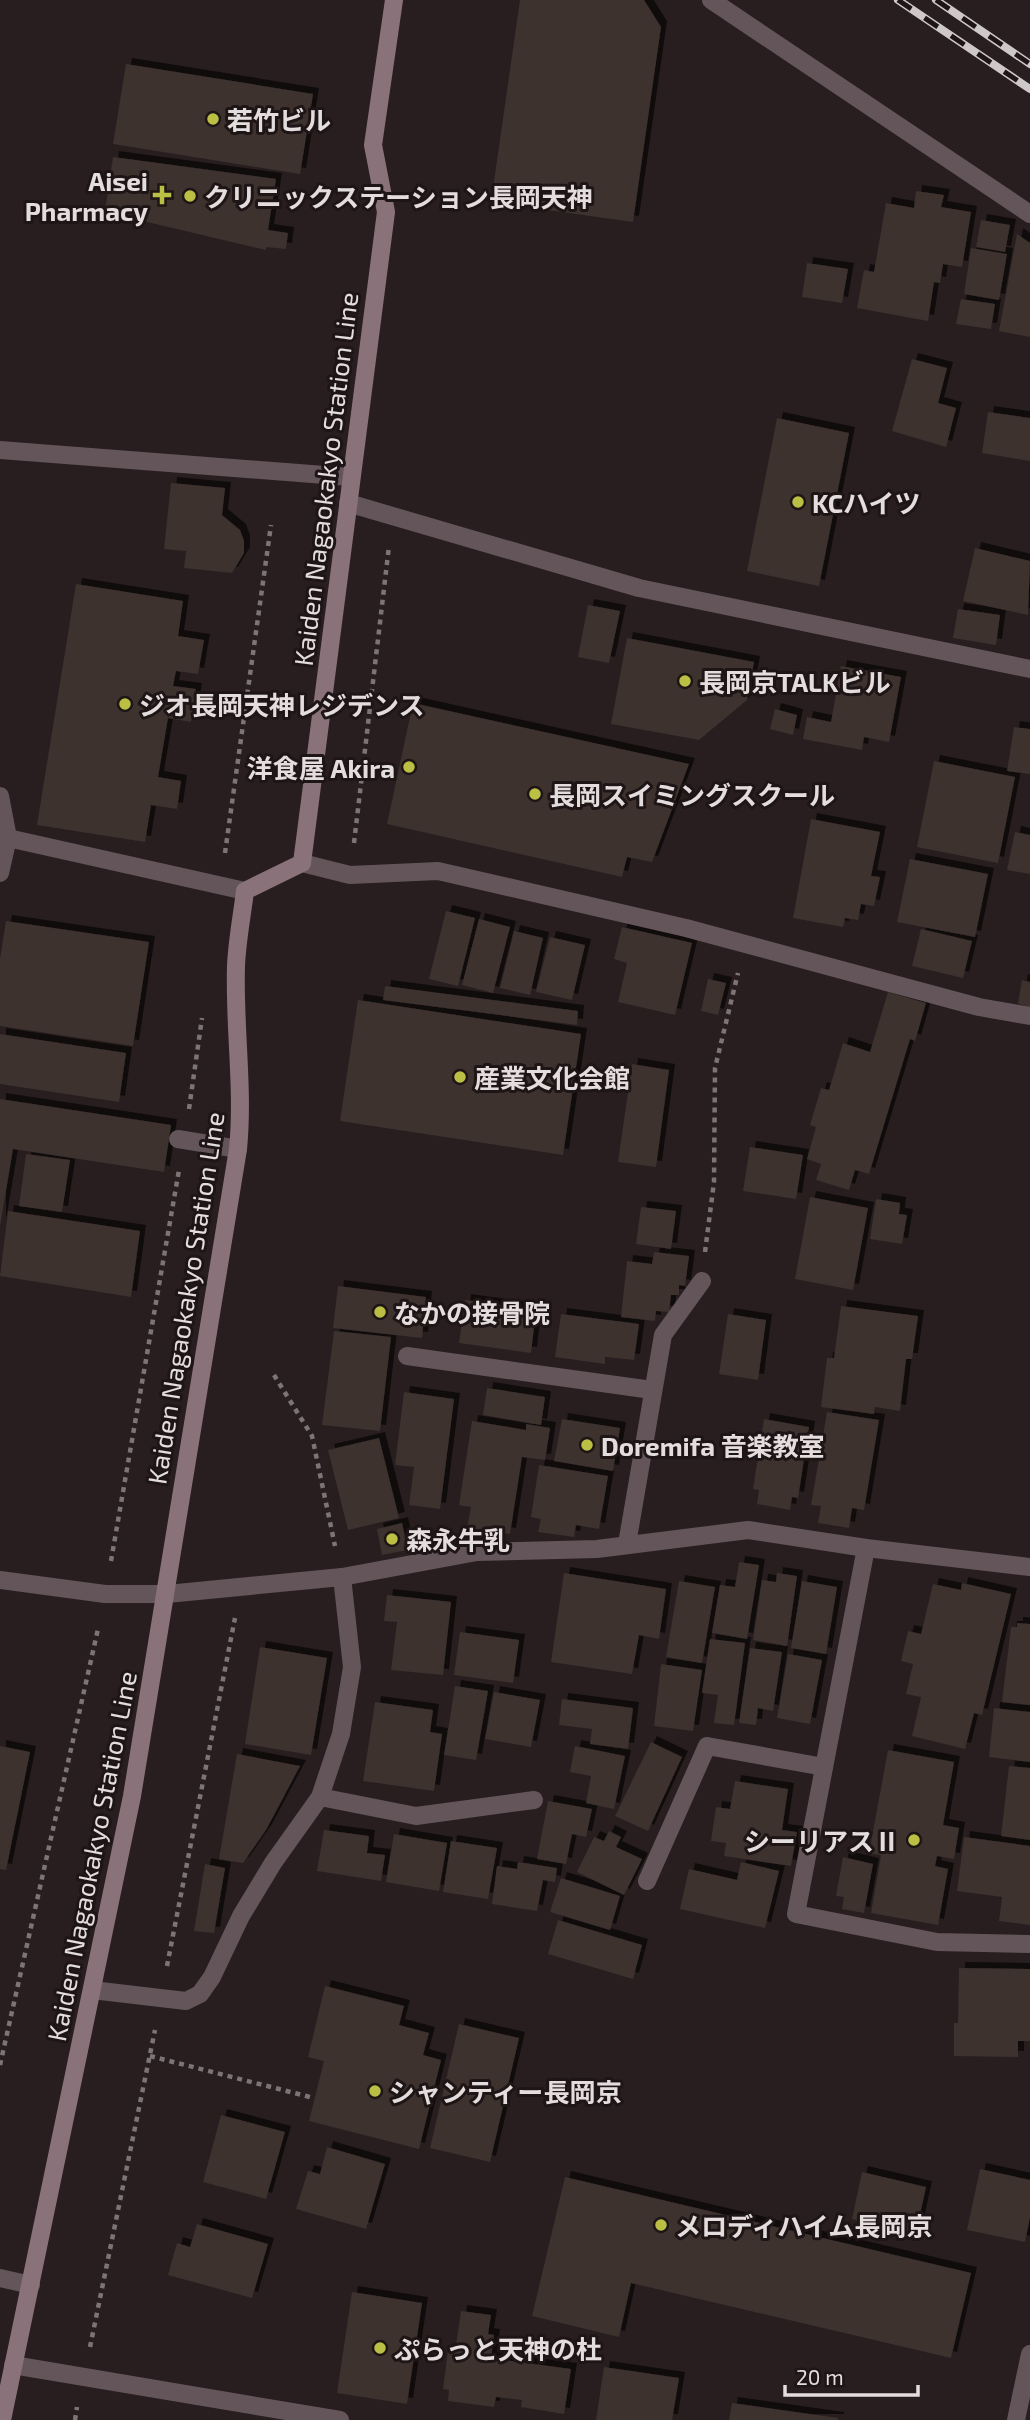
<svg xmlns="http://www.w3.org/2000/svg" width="1030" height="2420" font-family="'Exo 2','Noto Sans JP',sans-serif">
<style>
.building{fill:#3c312f;filter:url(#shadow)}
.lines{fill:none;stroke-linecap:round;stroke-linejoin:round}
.path{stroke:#7d7575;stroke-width:4.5;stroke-dasharray:5 5;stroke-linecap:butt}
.lane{stroke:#64555b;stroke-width:18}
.street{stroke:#64555b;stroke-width:18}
.secondary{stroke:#8a727b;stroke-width:18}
.rail-casing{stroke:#cfc8c8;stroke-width:8}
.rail{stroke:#1e1516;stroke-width:5;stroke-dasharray:16;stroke-linecap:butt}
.poi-dot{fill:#bbc045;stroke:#1e1516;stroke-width:2.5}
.labels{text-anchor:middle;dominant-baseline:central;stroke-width:6;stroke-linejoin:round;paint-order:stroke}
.poi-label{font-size:26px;font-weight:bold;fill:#e4dddd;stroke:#1e1516;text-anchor:start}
.street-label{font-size:26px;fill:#e4dddd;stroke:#1e1516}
</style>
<defs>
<filter id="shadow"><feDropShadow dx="6" dy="-6" stdDeviation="0" flood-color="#0009"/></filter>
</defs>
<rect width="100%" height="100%" fill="#281e1f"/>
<g class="building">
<polygon points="520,0 644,0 661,27 633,222 491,202"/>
<polygon points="126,64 313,94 300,174 113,144"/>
<polygon points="113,157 276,179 268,230 288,233 286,249 266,247 266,250 105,212"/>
<polygon points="916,191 944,195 941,207 971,212 962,267 943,264 940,283 934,282 928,321 857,308 864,270 874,272 886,203 914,208"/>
<polygon points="981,220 1010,225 1005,252 976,247"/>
<polygon points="1017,234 1030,243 1030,337 999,331"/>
<polygon points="971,248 1007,254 999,300 964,294"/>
<polygon points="807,263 848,269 842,303 802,297"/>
<polygon points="961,299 995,304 991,329 956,324"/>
<polygon points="912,359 947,368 938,403 956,408 946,447 892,431"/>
<polygon points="988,412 1030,418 1030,461 982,453"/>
<polygon points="777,418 849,433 819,586 747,571"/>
<polygon points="171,483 225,488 222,515 240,530 244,541 244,553 232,573 184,568 186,551 164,549"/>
<polygon points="975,548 1030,561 1028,615 963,601"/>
<polygon points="76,584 183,601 178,636 204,640 198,674 176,671 173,686 196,689 191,722 168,718 158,777 181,781 177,809 151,805 145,842 37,825"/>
<polygon points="588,605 620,611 609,663 578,657"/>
<polygon points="958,609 1000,615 996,645 953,638"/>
<polygon points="627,638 754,662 747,700 699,740 611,724"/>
<polygon points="841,666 901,677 889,742 864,737 862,750 803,739 807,717 831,722"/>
<polygon points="413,703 689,764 652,862 627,857 622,877 387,824"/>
<polygon points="775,709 797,715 793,735 770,729"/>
<polygon points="1014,727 1030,729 1030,774 1007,771"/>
<polygon points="934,761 1015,777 998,863 917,847"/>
<polygon points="811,819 880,832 871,876 880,877 874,906 861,904 858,920 845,918 843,927 793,918"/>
<polygon points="1015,832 1030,835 1030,874 1007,870"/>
<polygon points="910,859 988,874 975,937 897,922"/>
<polygon points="446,911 475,918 458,986 429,979"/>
<polygon points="479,919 510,927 493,993 462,985"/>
<polygon points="6,921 149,942 133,1046 0,1026 0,959"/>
<polygon points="622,927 692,943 675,1015 618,1002 627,963 614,959"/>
<polygon points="921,929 972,941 963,978 912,966"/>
<polygon points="514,931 543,938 530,995 500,988"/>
<polygon points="550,937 585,945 572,1000 536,992"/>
<polygon points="708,979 726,983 718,1015 701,1011"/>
<polygon points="1022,980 1030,982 1030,1007 1018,1004"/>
<polygon points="385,986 578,1011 577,1025 383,1000"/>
<polygon points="888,992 926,1003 915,1041 910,1039 869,1174 855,1170 849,1190 816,1180 821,1164 807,1159 816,1127 810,1125 821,1088 829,1090 843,1043 870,1052"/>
<polygon points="358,1000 581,1034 563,1155 340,1121"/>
<polygon points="0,1034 126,1053 119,1102 0,1084"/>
<polygon points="632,1064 669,1070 656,1167 618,1162"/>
<polygon points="0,1099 171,1125 164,1172 13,1149 0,1226"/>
<polygon points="750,1147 803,1155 796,1199 743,1191"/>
<polygon points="26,1154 70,1160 62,1212 19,1206"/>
<polygon points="810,1197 868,1208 853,1290 795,1279"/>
<polygon points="876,1199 900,1203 899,1214 907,1215 902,1244 870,1239"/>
<polygon points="641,1207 676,1211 671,1249 636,1244"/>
<polygon points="8,1211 140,1231 131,1297 0,1276"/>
<polygon points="654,1252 689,1256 685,1286 679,1285 679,1295 671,1295 669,1312 656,1311 655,1321 621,1317 627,1261 652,1264"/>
<polygon points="338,1286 426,1297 422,1338 333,1328"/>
<polygon points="465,1300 536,1310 531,1353 459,1343"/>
<polygon points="841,1306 918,1316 912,1359 906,1359 900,1411 875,1407 874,1414 821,1407 827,1358 834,1358"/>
<polygon points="561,1314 639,1324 634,1360 605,1357 605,1364 555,1357"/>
<polygon points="728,1314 766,1320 758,1380 719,1374"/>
<polygon points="334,1331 391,1337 380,1431 322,1425"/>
<polygon points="487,1388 545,1397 541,1425 483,1415"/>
<polygon points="404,1392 454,1399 440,1509 409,1505 414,1467 395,1465"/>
<polygon points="827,1412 879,1420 864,1510 852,1508 849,1528 818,1523 821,1506 811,1505"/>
<polygon points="562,1419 620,1428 613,1471 554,1461"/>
<polygon points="764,1419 809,1427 798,1498 792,1497 790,1510 757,1504 759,1490 753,1489"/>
<polygon points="472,1421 526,1430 526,1424 550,1428 545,1460 522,1457 510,1534 467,1528 471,1507 459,1505"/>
<polygon points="379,1438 399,1518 348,1530 328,1450"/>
<polygon points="539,1465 608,1476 599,1529 576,1525 574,1537 538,1532 541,1519 531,1517"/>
<polygon points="402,1523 408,1550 382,1555 377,1529"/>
<polygon points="739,1562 759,1565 747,1639 712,1633 720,1585 735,1587"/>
<polygon points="564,1573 666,1589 659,1639 639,1635 632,1674 551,1662"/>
<polygon points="777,1573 797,1576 787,1646 753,1640 762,1580 776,1582"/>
<polygon points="679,1581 715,1587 702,1663 666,1657"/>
<polygon points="802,1581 837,1587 826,1654 791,1648"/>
<polygon points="962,1583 1011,1594 982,1715 974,1713 965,1749 912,1736 921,1697 906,1694 913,1664 901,1661 908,1631 921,1634 933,1584 961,1590"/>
<polygon points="387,1595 451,1602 443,1675 391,1670 397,1622 384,1621"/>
<polygon points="1017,1623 1030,1624 1030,1705 1002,1702 1011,1627 1017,1627"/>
<polygon points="460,1632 519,1640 513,1683 454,1675"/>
<polygon points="710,1639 745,1643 734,1725 714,1723 718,1695 702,1693"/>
<polygon points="260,1647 327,1658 311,1755 245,1744"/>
<polygon points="750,1648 782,1652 773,1711 758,1708 756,1725 739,1723"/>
<polygon points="788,1654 822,1660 810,1724 777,1718"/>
<polygon points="661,1664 702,1670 693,1731 654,1726"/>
<polygon points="455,1686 488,1691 476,1760 444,1755"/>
<polygon points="494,1692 540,1700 531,1747 485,1739"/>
<polygon points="562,1699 633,1708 628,1749 590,1744 592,1729 559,1725"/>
<polygon points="375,1702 433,1710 430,1732 442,1734 434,1791 363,1781"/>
<polygon points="994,1708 1030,1712 1030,1762 989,1757"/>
<polygon points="651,1742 682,1757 648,1831 615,1816"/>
<polygon points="0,1746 30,1752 6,1870 0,1869"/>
<polygon points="575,1746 625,1756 614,1809 586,1803 591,1776 570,1772"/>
<polygon points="888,1750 954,1762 943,1825 959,1828 954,1859 937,1856 935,1866 948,1869 938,1925 871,1913 881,1855 869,1853"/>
<polygon points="237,1754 300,1766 266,1830 243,1863 219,1859"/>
<polygon points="1009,1766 1030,1768 1030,1840 1001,1836"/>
<polygon points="735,1781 788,1789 782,1830 797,1832 791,1866 724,1856 726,1843 711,1841 716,1807 730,1809"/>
<polygon points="548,1801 592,1809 586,1837 572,1834 566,1864 537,1859"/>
<polygon points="324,1830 369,1836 367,1853 385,1855 381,1881 317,1871"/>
<polygon points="609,1831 621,1837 616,1847 642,1859 624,1895 577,1872 594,1837 604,1841"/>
<polygon points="394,1834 447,1843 439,1891 386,1882"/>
<polygon points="964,1837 1030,1846 1030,1925 999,1921 1002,1897 957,1891"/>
<polygon points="451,1841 497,1848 488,1899 443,1892"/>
<polygon points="843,1857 873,1864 864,1913 842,1909 844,1897 836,1896"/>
<polygon points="518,1862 557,1868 555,1882 543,1880 537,1911 492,1904 497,1866 517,1869"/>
<polygon points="741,1862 779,1871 765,1928 680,1909 689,1869 737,1880"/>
<polygon points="205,1864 225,1868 214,1933 194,1931"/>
<polygon points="561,1878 620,1896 610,1930 550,1912"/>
<polygon points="558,1920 642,1945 633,1979 548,1954"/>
<polygon points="959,1968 1030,1969 1030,2041 1018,2041 1018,2057 954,2056 954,2023 958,2023"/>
<polygon points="325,1986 404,2006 399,2025 429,2033 423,2055 441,2060 419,2149 309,2121 324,2061 308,2057"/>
<polygon points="459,2024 519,2038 490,2162 430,2148"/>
<polygon points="221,2115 285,2132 266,2199 203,2182"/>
<polygon points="327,2147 385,2164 366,2229 296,2209 308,2171 320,2174"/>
<polygon points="980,2169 1030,2180 1030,2217 1025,2242 967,2230"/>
<polygon points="862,2172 926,2187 916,2233 852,2219"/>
<polygon points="565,2177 971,2273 951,2358 631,2283 619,2337 532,2316"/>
<polygon points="197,2224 268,2244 252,2298 168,2275 177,2243 190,2247"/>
<polygon points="352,2292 422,2303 407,2404 337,2393"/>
<polygon points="461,2311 491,2315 488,2334 494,2335 491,2358 571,2369 564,2414 521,2407 522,2400 496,2397 494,2407 448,2401 449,2390 443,2389 448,2351 455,2352"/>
<polygon points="604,2367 679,2378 672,2420 596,2420"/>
<polygon points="732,2403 838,2418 838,2420 729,2420"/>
</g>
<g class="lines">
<g class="path">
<polyline points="354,843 389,546"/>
<polyline points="225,853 271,525"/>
<polyline points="189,1109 202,1018"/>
<polyline points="705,1252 714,1182 715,1068 738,973"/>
<polyline points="274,1375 312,1436 335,1546"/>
<polyline points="111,1561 179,1170"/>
<polyline points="167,1966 235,1618"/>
<polyline points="150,2056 310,2097"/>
<polyline points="0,2065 98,1629"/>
<polyline points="90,2347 155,2030"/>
<polyline points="75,2420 77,2407"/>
</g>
<polyline class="lane" points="178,1139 238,1149"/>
<g class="street">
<polyline points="711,0 1030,214"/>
<polyline points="0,450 350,477"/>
<polyline points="348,503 639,588 1030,669"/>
<polyline points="0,796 8,838 0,873"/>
<polyline points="8,838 245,891"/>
<polyline points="302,863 350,875 438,871 686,928 979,1007 1030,1016"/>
<polyline points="407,1356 652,1390"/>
<polyline points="627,1544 663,1335 702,1281"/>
<polyline points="866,1548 796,1914 937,1942 1030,1944"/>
<polyline points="0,1580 105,1594 167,1594 342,1577 477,1552 597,1549 748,1530 866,1548 1030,1567"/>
<polyline points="320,1797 416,1816 534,1800"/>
<polyline points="647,1881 707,1746 824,1767"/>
<polyline points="92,1990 186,2001 200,1994 212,1977 241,1916 273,1863 320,1797 341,1734 352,1667 342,1577"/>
<polyline points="0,2278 31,2285"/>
<polyline points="13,2365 340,2420"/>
<polyline points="1016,2420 1030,2354"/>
</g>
<path class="secondary" d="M2 2420 132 1796 238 1149C244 1088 234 1027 236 966 237 941 242 916 245 891L302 863 386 212 373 145 394 0"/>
<g class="rail-casing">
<g id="rail">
<polyline points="898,0 1030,89"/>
<polyline points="936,0 1030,64"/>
</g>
</g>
<use href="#rail" class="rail"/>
</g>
<g class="poi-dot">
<circle cx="213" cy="119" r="7"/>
<path d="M158.5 184.5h7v7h7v7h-7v7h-7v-7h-7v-7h7z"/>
<circle cx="190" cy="196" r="7"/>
<circle cx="798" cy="502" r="7"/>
<circle cx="685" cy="681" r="7"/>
<circle cx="125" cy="704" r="7"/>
<circle cx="409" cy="767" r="7"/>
<circle cx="535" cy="794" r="7"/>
<circle cx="460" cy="1077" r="7"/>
<circle cx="380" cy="1312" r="7"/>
<circle cx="587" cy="1445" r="7"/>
<circle cx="392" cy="1539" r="7"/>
<circle cx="914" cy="1840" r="7"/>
<circle cx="375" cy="2091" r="7"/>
<circle cx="661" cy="2225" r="7"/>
<circle cx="380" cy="2348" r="7"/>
</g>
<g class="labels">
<g class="poi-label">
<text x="227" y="119">若竹ビル</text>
<text x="148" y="180" text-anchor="end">Aisei<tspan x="148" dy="30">Pharmacy</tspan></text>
<text x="204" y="196">クリニックステーション長岡天神</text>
<text x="812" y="502">KCハイツ</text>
<text x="699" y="681">長岡京TALKビル</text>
<text x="139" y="704">ジオ長岡天神レジデンス</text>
<text x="395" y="767" text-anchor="end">洋食屋 Akira</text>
<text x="549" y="794">長岡スイミングスクール</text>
<text x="474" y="1077">産業文化会館</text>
<text x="394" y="1312">なかの接骨院</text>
<text x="601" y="1445">Doremifa 音楽教室</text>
<text x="406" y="1539">森永牛乳</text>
<text x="900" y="1840" text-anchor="end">シーリアスⅡ</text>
<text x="389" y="2091">シャンティー長岡京</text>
<text x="675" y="2225">メロディハイム長岡京</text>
<text x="394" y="2348">ぷらっと天神の杜</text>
</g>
<g class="street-label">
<text transform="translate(325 479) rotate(-83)">Kaiden Nagaokakyo Station Line</text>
<text transform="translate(185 1298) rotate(-81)">Kaiden Nagaokakyo Station Line</text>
<text transform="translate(91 1856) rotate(-79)">Kaiden Nagaokakyo Station Line</text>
</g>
</g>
<path d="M785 2385v10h133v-10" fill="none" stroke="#e4dddd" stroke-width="3.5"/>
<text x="796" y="2385" font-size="21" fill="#e4dddd" stroke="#1e1516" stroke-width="5" paint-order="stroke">20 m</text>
</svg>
